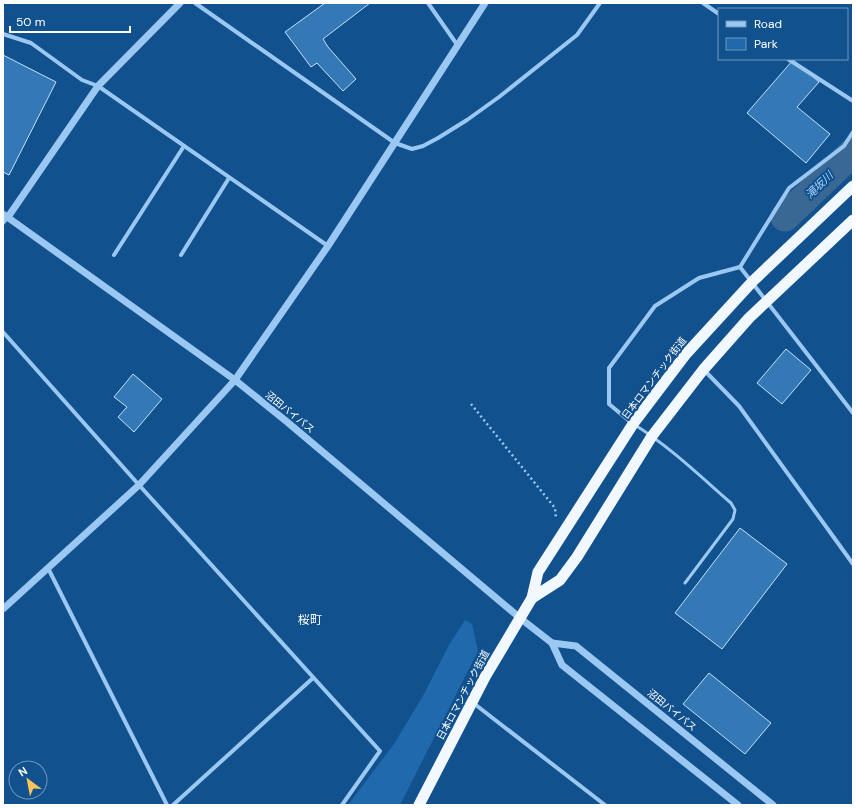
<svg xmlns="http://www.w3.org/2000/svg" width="856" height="808" font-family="'DM Sans','Noto Sans JP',sans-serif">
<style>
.green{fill:#2069ac}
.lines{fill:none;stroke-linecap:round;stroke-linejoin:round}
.river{stroke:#396895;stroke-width:29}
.building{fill:#3578b6;stroke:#c2e1fd}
.path{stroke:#9bc8f2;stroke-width:2.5;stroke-dasharray:2 3;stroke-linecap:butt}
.service{stroke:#9bc8f2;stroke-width:3}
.minor{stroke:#9bc8f2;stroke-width:4}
.tertiary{stroke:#9bc8f2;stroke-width:7}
.trunk{stroke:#f2f8ff;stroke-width:11}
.labels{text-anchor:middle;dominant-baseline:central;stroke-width:4;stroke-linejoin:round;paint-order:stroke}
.street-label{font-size:10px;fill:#fff;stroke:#11518e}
.water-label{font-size:11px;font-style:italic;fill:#a6d2f9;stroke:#11518e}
.quarter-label{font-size:12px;fill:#fff;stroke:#11518e}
</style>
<rect width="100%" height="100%" fill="#11518e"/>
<polygon class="green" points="465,620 472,624 478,651 400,805 348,805 394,744 424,694 449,645"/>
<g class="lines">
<polyline class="river" points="785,217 853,152"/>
</g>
<g class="building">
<polygon points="325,3 370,3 323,39 328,47 356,79 343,91 317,63 311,67 285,32"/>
<polygon points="3,55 56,82 9,175 3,172"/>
<polygon points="793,60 819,82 797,107 830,134 806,163 747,113"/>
<polygon points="786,349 811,370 782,404 757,383"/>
<polygon points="133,374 162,399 134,432 118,417 127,407 114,397"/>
<polygon points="740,528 787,564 722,649 675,613"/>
<polygon points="709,673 771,723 745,754 683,704"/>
</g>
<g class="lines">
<polyline class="path" points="471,404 555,508 556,518"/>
<path class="service" d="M635 425C670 447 700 476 731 503L735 510 733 519 685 583"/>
<g class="minor">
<polyline points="195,3 395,143 412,149 423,146 438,138 467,120 499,97 577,35 600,3"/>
<polyline points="428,3 458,46"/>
<polyline points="703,3 719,14"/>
<polyline points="3,34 31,43 82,80 98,86 328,246"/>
<polyline points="788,59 853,101"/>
<polyline points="3,223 8,217"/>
<polyline points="114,255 184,146"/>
<polyline points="181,255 229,178"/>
<polyline points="740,267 789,188 844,146 853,132"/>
<polyline points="3,332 139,485 380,751 342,805"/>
<polyline points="705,371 739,406 853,564"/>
<polyline points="633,424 609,404 609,368 655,306 699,278 740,267 853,413"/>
<polyline points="48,568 167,805"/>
<polyline points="472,702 605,805"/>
<polyline points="173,805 313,678"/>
</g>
<g class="tertiary">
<polyline points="3,214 235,380 286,421 520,618 552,643 562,665 738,805"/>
<polyline points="8,217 98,86 180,3"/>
<polyline points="3,609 139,485 235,380 328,246 485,3"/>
<polyline points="552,643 576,646 773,805"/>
</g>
<g class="trunk">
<polyline points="532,598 560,580 577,557 652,436 703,370 749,318 853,220"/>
<polyline points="419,805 485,677 532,598 538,572 633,424 686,354 753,281 853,186"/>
</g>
</g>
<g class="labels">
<g class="street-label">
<text transform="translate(654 378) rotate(-53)">日本ロマンチック街道</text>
<text transform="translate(290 412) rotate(39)">沼田バイパス</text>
<text transform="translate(463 695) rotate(-62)">日本ロマンチック街道</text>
<text transform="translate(672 710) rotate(39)">沼田バイパス</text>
</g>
<g class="water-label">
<text transform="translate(819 185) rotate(-44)">滝坂川</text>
</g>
<g class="quarter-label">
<text x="310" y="620">桜町</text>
</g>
</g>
<rect width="856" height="808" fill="none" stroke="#ffffff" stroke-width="8"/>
<rect x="718" y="8" width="130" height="52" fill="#11518e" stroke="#7097bb"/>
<rect x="726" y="21" width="20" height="6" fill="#9bc8f2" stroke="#7097bb"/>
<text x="754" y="28" font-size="12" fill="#ffffff">Road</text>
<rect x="726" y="38" width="20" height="12" fill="#2069ac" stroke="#7097bb"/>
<text x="754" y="48" font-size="12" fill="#ffffff">Park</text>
<g transform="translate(28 780) rotate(328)"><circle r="19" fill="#11518e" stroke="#7097bb"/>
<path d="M0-3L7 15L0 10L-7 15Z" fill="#ffc45c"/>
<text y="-6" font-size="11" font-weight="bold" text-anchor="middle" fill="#ffffff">N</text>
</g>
<path d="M10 26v6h120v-6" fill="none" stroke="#ffffff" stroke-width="2"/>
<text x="16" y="26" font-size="12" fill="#ffffff" stroke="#11518e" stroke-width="3" paint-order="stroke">50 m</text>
</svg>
